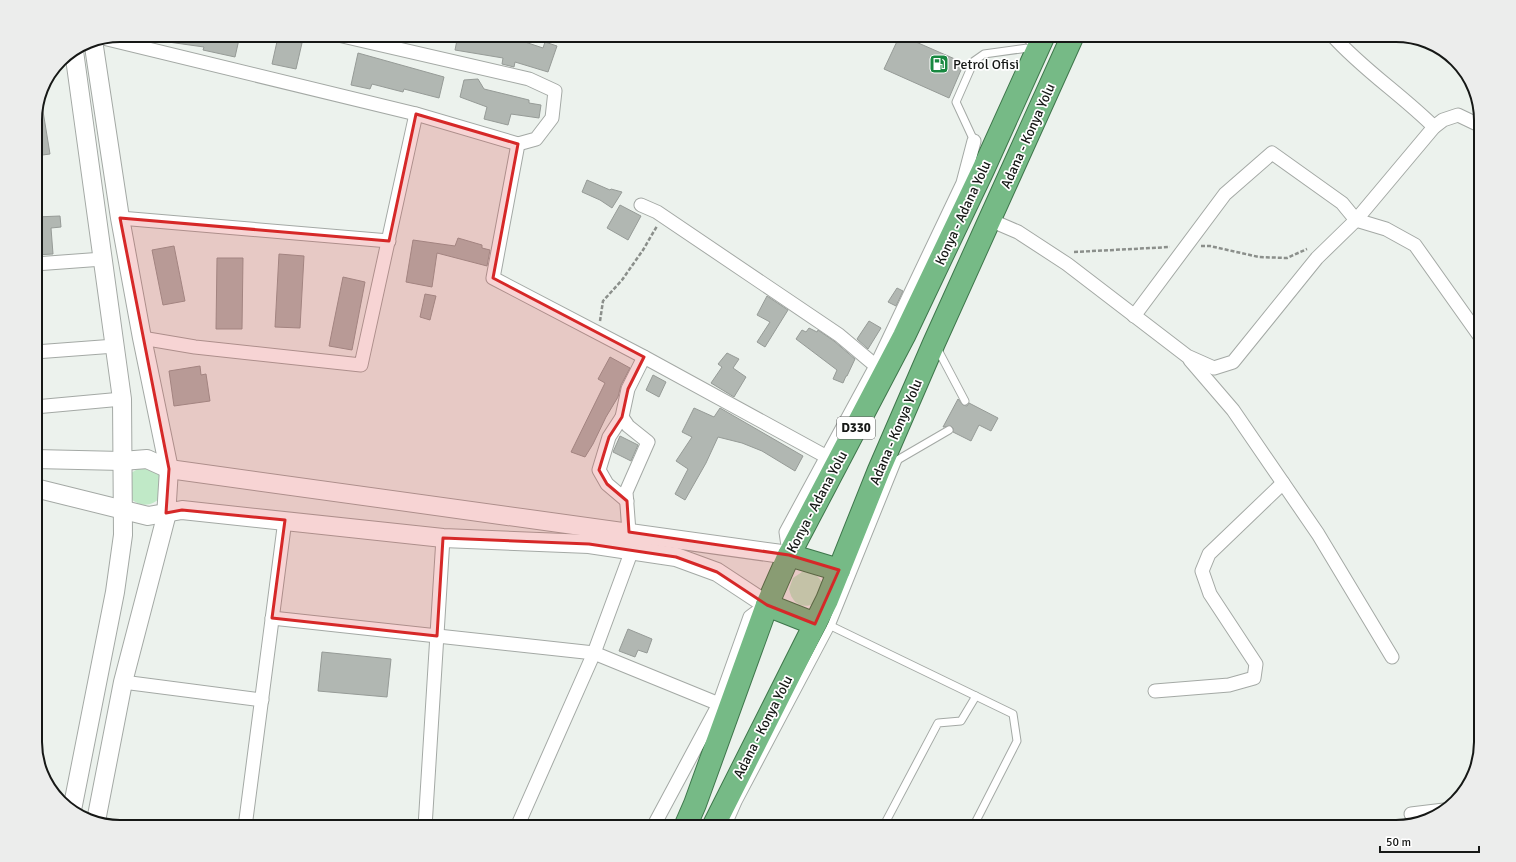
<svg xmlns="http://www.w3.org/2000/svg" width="1516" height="862" font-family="Signika,sans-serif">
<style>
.green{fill:#c0e9c7}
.building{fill:#b1b7b2;stroke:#969b97}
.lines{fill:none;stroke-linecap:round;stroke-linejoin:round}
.service-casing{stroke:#a4a9a5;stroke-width:9}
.minor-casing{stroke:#a4a9a5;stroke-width:15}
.secondary-casing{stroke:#a4a9a5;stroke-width:20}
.trunk-casing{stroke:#3e764b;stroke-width:24}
.path{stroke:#8b8f8b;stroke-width:2.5;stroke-dasharray:4 2;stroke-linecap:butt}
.service{stroke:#fff;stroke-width:7}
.minor{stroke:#fff;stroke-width:13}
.secondary{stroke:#fff;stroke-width:18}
.trunk{stroke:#76ba86;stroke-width:22}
.marked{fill:#d62828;fill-opacity:0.2;stroke:#d62828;stroke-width:3;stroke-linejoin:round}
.labels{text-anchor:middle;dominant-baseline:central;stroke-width:3.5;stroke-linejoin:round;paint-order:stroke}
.shield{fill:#fff;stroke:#5c5d5c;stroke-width:1}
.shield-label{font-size:13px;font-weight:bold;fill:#161816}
.poi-label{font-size:14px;fill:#161816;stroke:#fff;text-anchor:start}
.street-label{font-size:14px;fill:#161816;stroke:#fff}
.rim{fill:none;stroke:#161816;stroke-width:2}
</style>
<rect width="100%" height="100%" fill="#ecf2ed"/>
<g class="green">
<path d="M141 467C164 474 163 472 162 496 152 507 140 508 129 497L131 473Z"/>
<path d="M802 572C813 572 819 575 823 585L814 604C801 609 792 603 789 589L793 578Z"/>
</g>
<g class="building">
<polygon points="162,35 240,35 235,57 203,50 204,47 161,41"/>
<polygon points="458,35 521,35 519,40 543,48 545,42 557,46 548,72 515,62 514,67 502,64 503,58 455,50"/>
<polygon points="900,35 964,63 949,98 884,69"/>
<polygon points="278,37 302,43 296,69 272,64"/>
<polygon points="358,53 444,77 439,98 404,89 403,92 372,84 370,89 351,85"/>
<polygon points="478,79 484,89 529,100 529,103 541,105 539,118 511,114 508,125 484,119 487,107 460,97 464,80"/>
<polygon points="39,99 41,99 50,154 35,156 35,114"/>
<polygon points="587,180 610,190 611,189 622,192 612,208 600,200 582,192"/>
<polygon points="620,205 641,216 628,240 607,228"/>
<polygon points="60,216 61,227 51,228 53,254 35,255 35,217"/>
<polygon points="458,238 482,245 482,248 490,250 487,266 437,253 432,287 406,282 413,240 455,246"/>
<polygon points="174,246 185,301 163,305 152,250"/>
<polygon points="279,254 304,256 300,328 275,327"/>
<polygon points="217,258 243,258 242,329 216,329"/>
<polygon points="343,277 365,282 352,350 329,346"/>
<polygon points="897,288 903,291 896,306 888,302"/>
<polygon points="425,294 436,296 430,320 420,317"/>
<polygon points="767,296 788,310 765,347 757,342 770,322 757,315"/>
<polygon points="869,321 881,328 868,349 857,339"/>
<polygon points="809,328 817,332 818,330 834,341 855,359 847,376 846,376 843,383 833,379 837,370 796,339 802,330 806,332"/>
<polygon points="727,353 739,359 733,368 746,377 734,397 711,383 722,367 718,364"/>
<polygon points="610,357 630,368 621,385 618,397 606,417 593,444 585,457 571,452 605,383 598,379"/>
<polygon points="200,366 201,375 206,374 210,401 174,406 169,371"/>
<polygon points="653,375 666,382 659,397 646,390"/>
<polygon points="958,399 963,405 967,406 969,403 998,418 991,431 979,425 971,441 953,432 953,428 951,426 943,427"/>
<polygon points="694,408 714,417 720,408 803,456 795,471 762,451 742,443 718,437 706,463 685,500 675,494 688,469 676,461 692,437 682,432"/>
<polygon points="620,436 638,445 631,461 613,452"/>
<polygon points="628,629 652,639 647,653 638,650 635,657 619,651"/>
<polygon points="322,652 391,659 387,697 318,691"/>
</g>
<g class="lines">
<g class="service-casing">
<g id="service">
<polyline points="975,143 956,102 974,61 984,54 1035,47"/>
<polyline points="937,348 965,401"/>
<polyline points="894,462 949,430"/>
<polyline points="831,626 1013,714 1017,741 973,827"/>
<polyline points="727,827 738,802 831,626 898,460"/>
<polyline points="883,827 938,723 961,721 976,696"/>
</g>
</g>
<g class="minor-casing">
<g id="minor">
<polyline points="338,35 529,79 555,91 552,118 536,139 518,144 493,278 644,357 827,457"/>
<polyline points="1027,35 1039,46"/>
<path d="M1332 35C1362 69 1402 95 1434 127"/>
<polyline points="103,38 416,114 518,144"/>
<polyline points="641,205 657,212 839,335 876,366"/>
<polyline points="120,218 389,241"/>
<polyline points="990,220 1018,232 1067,264 1187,356 1214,368 1233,362 1317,258 1356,220 1434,127 1443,120 1458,115 1481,126"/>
<polyline points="35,264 103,259"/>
<polyline points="1134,316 1225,194 1272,153 1342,203 1356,220 1386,229 1415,245 1481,338"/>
<polyline points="142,338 195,347 361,365 416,114"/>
<polyline points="35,352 115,346"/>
<polyline points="1190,360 1233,410 1318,534 1392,657"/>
<polyline points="35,407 122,399"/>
<polyline points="622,417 609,437 599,470 607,484 627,501"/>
<polyline points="629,532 626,492 648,442 628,426 622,417 628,389 644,357"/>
<polyline points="789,553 786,532 876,366 963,183 974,141"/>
<polyline points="272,618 594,653 719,704"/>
<polyline points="123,682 262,700"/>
<polyline points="1155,691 1229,685 1254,678 1256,664 1210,594 1202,571 1209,554 1283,483"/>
<polyline points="1411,814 1444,810"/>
<polyline points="245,827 285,520"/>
<polyline points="425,827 443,538"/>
<polyline points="517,827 594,653 632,550"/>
<polyline points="653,827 719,704 750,617 766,605"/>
</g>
</g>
<g class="secondary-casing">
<g id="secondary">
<polyline points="93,40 120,218 142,338 169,469 166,517 123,682 96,821"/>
<polyline points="35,459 122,461 147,459 169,469 789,555"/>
<polyline points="35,488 148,516 182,510 443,538 589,544 676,557 717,572 767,605"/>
<polyline points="72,810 115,592 123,535 122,399 74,51"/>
</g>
</g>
<g class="trunk-casing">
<g id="trunk">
<polyline points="789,555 839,570"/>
<polyline points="767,605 815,624"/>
<polyline points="685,827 695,804 767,605 789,555 904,336 983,170 1044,35"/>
<polyline points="713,827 827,600 879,470 934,343 1073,35"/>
</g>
</g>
<g class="path">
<polyline points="1201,246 1210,246 1259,257 1287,258 1307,249"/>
<polyline points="1074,252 1170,247"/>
<polyline points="600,321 603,301 622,280 643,250 657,226"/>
</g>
<use href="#service" class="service"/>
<use href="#minor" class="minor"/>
<use href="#secondary" class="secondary"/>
<use href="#trunk" class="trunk"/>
</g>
<path class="marked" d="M416 114 518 144 493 278 644 357 628 389 622 417 609 437 599 470 607 484 627 501 629 532 789 555 839 570 815 624 767 605 717 572 676 557 589 544 443 538 437 636 272 618 285 520 182 510 166 513 169 469 120 218 389 241Z"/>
<defs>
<g id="fuel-square" transform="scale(1)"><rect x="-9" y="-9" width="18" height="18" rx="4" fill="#188840" stroke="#fff"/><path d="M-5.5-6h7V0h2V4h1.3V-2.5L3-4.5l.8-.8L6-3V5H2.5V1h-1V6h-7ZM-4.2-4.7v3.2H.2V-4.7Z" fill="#fff"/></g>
</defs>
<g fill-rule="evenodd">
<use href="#fuel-square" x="939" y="64"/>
</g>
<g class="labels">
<rect class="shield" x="837" y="417" width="38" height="22" rx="3"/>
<g class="shield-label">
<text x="856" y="428">D330</text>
</g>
<g class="poi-label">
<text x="953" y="64">Petrol Ofisi</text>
</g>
<g class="street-label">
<text transform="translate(1028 136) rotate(-66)">Adana - Konya Yolu</text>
<text transform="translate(963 213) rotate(-65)">Konya - Adana Yolu</text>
<text transform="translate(896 432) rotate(-67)">Adana - Konya Yolu</text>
<text transform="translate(817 502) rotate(-62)">Konya - Adana Yolu</text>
<text transform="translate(763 727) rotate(-63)">Adana - Konya Yolu</text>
</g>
</g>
<path d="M0 0H1516V862H0ZM120 42H1396A78 78 0 0 1 1474 120V742A78 78 0 0 1 1396 820H120A78 78 0 0 1 42 742V120A78 78 0 0 1 120 42Z" fill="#ecedec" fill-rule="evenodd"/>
<path class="rim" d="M120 42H1396A78 78 0 0 1 1474 120V742A78 78 0 0 1 1396 820H120A78 78 0 0 1 42 742V120A78 78 0 0 1 120 42Z"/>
<path d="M1380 846v6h99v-6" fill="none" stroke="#161816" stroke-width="2"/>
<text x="1386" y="846" font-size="12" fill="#161816" stroke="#ffffff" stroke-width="3" paint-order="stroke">50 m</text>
</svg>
